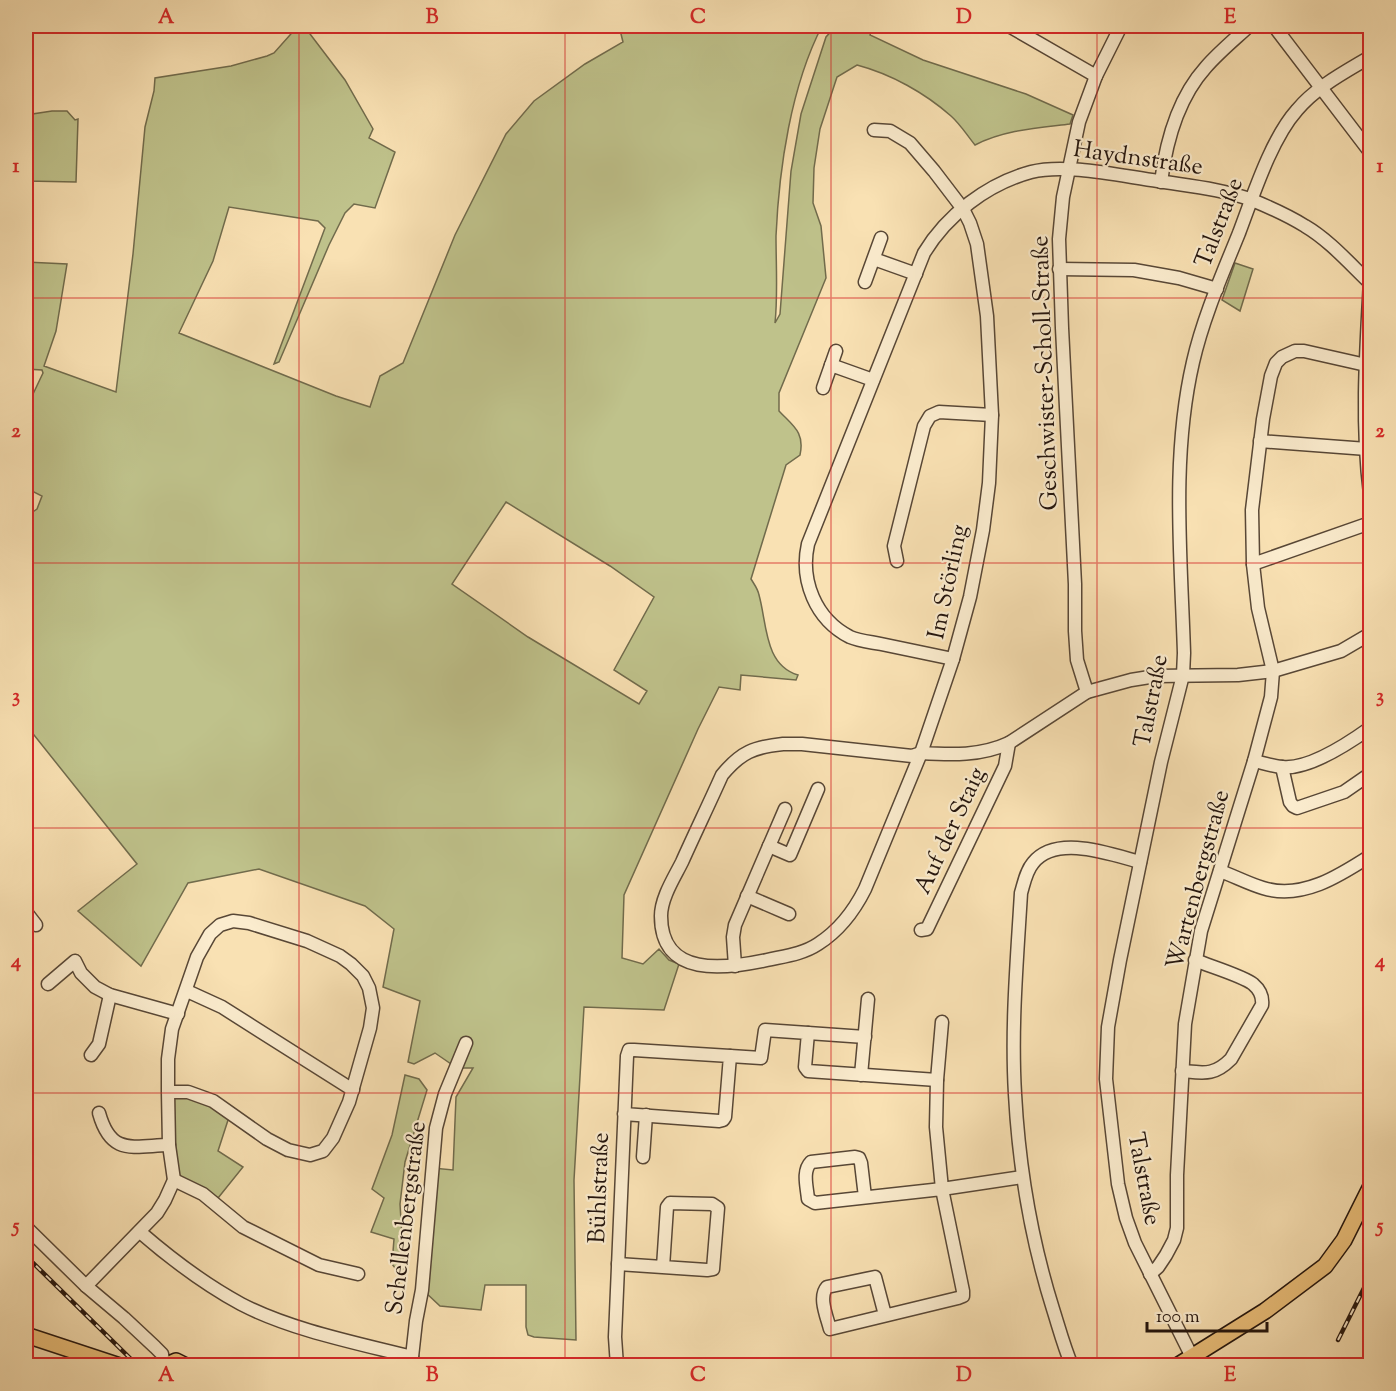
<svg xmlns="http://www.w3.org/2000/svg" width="1396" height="1391" font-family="'Sorts Mill Goudy',serif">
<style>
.green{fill:#bfc28b;stroke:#716b4c;stroke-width:1.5;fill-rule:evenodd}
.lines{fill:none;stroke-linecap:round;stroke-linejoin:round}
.minor-casing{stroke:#584736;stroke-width:15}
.major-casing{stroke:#23140d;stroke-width:18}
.minor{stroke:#fbecce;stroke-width:12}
.major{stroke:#ecc07a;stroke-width:15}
.rail-casing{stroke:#23140d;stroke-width:4.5}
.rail{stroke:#fbecce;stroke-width:2;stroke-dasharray:7;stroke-linecap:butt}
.grid{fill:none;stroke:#d62828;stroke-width:1.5;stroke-opacity:0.55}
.labels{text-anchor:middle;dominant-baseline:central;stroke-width:4.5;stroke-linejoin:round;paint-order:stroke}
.street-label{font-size:24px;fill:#23140d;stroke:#fbecce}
.neatline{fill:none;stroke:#d62828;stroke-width:2}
.grid-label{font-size:20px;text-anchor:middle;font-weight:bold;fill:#d62828}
</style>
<rect width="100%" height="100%" fill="#f9e1b3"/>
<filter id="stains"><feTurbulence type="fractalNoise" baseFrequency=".00333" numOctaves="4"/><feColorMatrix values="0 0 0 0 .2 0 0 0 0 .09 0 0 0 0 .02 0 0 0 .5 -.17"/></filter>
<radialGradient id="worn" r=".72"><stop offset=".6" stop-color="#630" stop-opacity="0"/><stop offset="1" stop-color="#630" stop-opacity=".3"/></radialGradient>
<g class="green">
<path d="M298 26H304L345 80 373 129 369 138 395 152 375 208 354 204 345 213 329 245 279 362 274 364 325 228 318 221 229 207 213 261 179 333 336 396 370 407 380 376 403 363 455 235 506 134 534 101 585 64 623 42 619 26H822C791 86 779 168 776 236 776 265 778 295 775 323L780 314 791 171 801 114 826 37 836 26H875L870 35 923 60 1026 94 1073 115 1070 124C1037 128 1004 130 975 145 967 135 960 124 951 116 925 93 891 74 857 65L837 77 820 129 814 168 813 203 821 226 826 278 779 393V411C793 426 805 432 800 455L786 465 751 579C754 584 758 589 759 595 767 623 764 665 798 675L796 680 741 675 740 690 719 687 698 729 624 895 622 958 643 964 659 949 669 960 679 964 664 1010 584 1007 574 1180 576 1340 534 1337 528 1335 526 1327V1285H485L481 1310 440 1306 424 1291 433 1168 453 1170 456 1097 473 1068H457L435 1053 414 1064 408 1062 420 1001 383 987 394 929 365 906 259 869 188 883 141 966 78 911 137 864 26 725V509L31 513 37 509 42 496 26 488V467L33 446 32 422 26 421V394H33L43 373 42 370 26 369V262L67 264 56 331 44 366 116 392 133 254 145 127 154 91 155 78 231 66 267 56 274 53ZM506 502 610 566 654 597 614 670 647 691 639 704 528 637 452 584Z"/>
<polygon points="52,111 67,111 75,120 78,119 76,182 26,181 26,115"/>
<polygon points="1235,263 1253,269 1240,311 1222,300"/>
<polygon points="405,1075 419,1079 427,1090 405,1162 400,1204 404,1270 397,1288 399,1273 392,1264 394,1239 371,1232 384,1198 372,1189 392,1135"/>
<polygon points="171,1096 198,1099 229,1117 218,1151 243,1167 218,1198 177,1177"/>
</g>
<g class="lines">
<g class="minor-casing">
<g id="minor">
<polyline points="1009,26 1096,76"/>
<polyline points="1274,26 1370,152"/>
<path d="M874 130 890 131 910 143 934 171 963 209 970 223 977 244 987 316 992 415 989 483 983 530 970 597 953 659 921 753C952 755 981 756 1009 743L1087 692 1131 680 1156 676 1238 675 1273 671 1341 651 1370 634"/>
<path d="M1161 182C1166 142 1178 98 1206 67 1219 52 1235 39 1249 26"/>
<polyline points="874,259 916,274"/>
<polyline points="1059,269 1134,270 1179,278 1217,289"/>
<path d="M1370 281C1366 351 1361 424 1370 494"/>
<polyline points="865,282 881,238"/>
<polyline points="831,365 873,380"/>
<polyline points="823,388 836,351"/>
<polyline points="1260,441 1367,449"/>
<polyline points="897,561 894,546 924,426 930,416 939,412 992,415"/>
<polyline points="1253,564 1370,523"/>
<path d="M953 659C929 654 905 649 881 644 871 642 859 641 850 637 815 619 800 580 808 544L924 253C947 215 987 184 1031 172 1066 163 1121 176 1158 181 1189 186 1222 189 1252 200 1269 207 1289 216 1305 226 1329 240 1350 264 1370 283"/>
<polyline points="1087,692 1077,660 1075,631 1075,584 1062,328 1059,239 1063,197 1079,122 1096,76 1121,26"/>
<path d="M783 744H802L912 756 921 753 865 889C854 911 840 930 818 944 803 954 785 956 767 960 725 969 661 978 661 916 661 898 674 878 682 862 695 833 709 804 722 775 741 752 754 747 783 744Z"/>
<path d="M1254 761C1263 763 1272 766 1282 767 1309 770 1349 743 1370 728"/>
<polyline points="1282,767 1290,802 1293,806 1297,808 1344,792 1370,774"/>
<polyline points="769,846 790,855 818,789"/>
<path d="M1220 871C1234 876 1249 884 1263 888 1302 900 1339 876 1370 856"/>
<polyline points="747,896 789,914"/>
<polyline points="26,912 36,925"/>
<polyline points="921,930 927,929 1005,766 1009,743"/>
<polyline points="735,966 733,937 735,925 785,809"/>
<polyline points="48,984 75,961 81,973 95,987 110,995 178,1014"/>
<polyline points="187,991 222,1007 353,1090"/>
<polyline points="942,1022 937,1080 936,1127 942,1189 1022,1177"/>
<polyline points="808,1033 865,1037"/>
<polyline points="91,1055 99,1044 110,995"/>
<polyline points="730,1056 761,1058 765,1030 808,1033 805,1067 808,1071 937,1080"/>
<path d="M1182 1071C1204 1073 1214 1076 1231 1059L1262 1005C1263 997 1260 990 1253 984 1243 976 1209 966 1195 960"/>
<polyline points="861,1075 868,999"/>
<path d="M99 1113C111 1156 132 1146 169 1145"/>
<polyline points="643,1157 646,1115"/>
<polyline points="174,1180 203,1194 243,1227 319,1265 358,1274"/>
<path d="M865 1197 861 1163 859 1158 855 1157 811 1162C802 1171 807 1187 808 1199L815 1203 942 1189 963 1291V1296L958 1298 830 1329C827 1317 818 1297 827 1287L875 1277 885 1315"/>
<polyline points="26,1227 86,1286 124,1318 155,1347 162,1354 164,1366"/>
<path d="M140 1232C170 1258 206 1285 241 1304 291 1330 357 1343 412 1357"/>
<polyline points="618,1264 707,1270 713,1269 718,1208 712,1204 670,1203 667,1207 663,1267"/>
<polyline points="1150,1274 1158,1267 1166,1255 1174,1240 1177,1228 1177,1175 1185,1024 1201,931 1254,761 1271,697 1273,671 1258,608 1253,564 1252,510 1263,419 1271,376 1276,363 1282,357 1295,351 1304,351 1366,365"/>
<polyline points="86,1286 157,1213 165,1200 174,1180 169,1145 168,1092 168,1059 172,1029 197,957 210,934 220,925 233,921 249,923 307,941 340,956 351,964 363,976 369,988 373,1008 370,1028 349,1102 333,1138 323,1151 310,1155 288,1150 267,1139 213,1101 188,1092 168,1092"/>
<path d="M1192 1357 1135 1243 1126 1218 1118 1184 1106 1079 1108 1027 1120 960 1161 762 1183 675 1184 653C1181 556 1171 457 1193 362 1203 318 1222 275 1239 233 1253 196 1271 139 1297 110 1316 87 1345 72 1370 57"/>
<polyline points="411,1366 416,1321 422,1290 436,1128 445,1094 466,1043"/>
<polyline points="617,1366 615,1337 627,1056 629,1050 634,1050 730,1056 725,1117 723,1120 719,1121 624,1114"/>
<path d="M1072 1366C1064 1347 1059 1328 1053 1309 1031 1239 1019 1168 1015 1094 1011 1027 1017 960 1021 893 1024 883 1026 871 1033 863 1056 834 1110 854 1140 862"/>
</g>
</g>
<g class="major-casing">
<g id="major">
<polyline points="26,1335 120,1366"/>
<polyline points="165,1366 176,1361 186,1366"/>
<polyline points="1177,1366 1265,1311 1325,1266 1344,1240 1370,1188"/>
</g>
</g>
<use href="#minor" class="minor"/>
<use href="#major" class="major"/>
<g class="rail-casing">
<g id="rail">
<polyline points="26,1256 138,1366"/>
<polyline points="1338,1340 1370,1276"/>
</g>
</g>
<use href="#rail" class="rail"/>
</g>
<path class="grid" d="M299 26V1366M565 26V1366M831 26V1366M1097 26V1366M26 298H1370M26 563H1370M26 828H1370M26 1093H1370"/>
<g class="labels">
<g class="street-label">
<text transform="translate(1138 159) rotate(8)">Haydnstraße</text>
<text transform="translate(1220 223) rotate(-69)">Talstraße</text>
<text transform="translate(1046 373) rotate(-92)">Geschwister-Scholl-Straße</text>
<text transform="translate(949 582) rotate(-78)">Im Störling</text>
<text transform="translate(1152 701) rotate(-79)">Talstraße</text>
<text transform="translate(951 831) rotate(-65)">Auf der Staig</text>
<text transform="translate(1199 880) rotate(-75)">Wartenbergstraße</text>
<text transform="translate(1143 1179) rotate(79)">Talstraße</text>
<text transform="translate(600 1188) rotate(-88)">Bühlstraße</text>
<text transform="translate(407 1218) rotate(-83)">Schellenbergstraße</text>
</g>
</g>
<rect width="1396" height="1391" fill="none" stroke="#f9e1b3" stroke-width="66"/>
<path d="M1147 1322v9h120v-9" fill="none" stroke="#23140d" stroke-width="3"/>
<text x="1156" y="1322" font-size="18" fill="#23140d" stroke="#fbecce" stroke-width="4.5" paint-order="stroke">100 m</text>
<rect x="33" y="33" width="1330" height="1325" class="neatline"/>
<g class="grid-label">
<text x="166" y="23">A</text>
<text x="432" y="23">B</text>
<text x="698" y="23">C</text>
<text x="964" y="23">D</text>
<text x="1230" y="23">E</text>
<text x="16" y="172">1</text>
<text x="1380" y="172">1</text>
<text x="16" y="437">2</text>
<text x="1380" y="437">2</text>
<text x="16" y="702">3</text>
<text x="1380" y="702">3</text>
<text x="16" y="967">4</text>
<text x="1380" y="967">4</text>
<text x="16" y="1232">5</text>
<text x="1380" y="1232">5</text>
<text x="166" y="1381">A</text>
<text x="432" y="1381">B</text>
<text x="698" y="1381">C</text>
<text x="964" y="1381">D</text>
<text x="1230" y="1381">E</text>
</g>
<rect width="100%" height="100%" filter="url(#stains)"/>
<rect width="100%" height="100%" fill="url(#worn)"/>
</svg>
